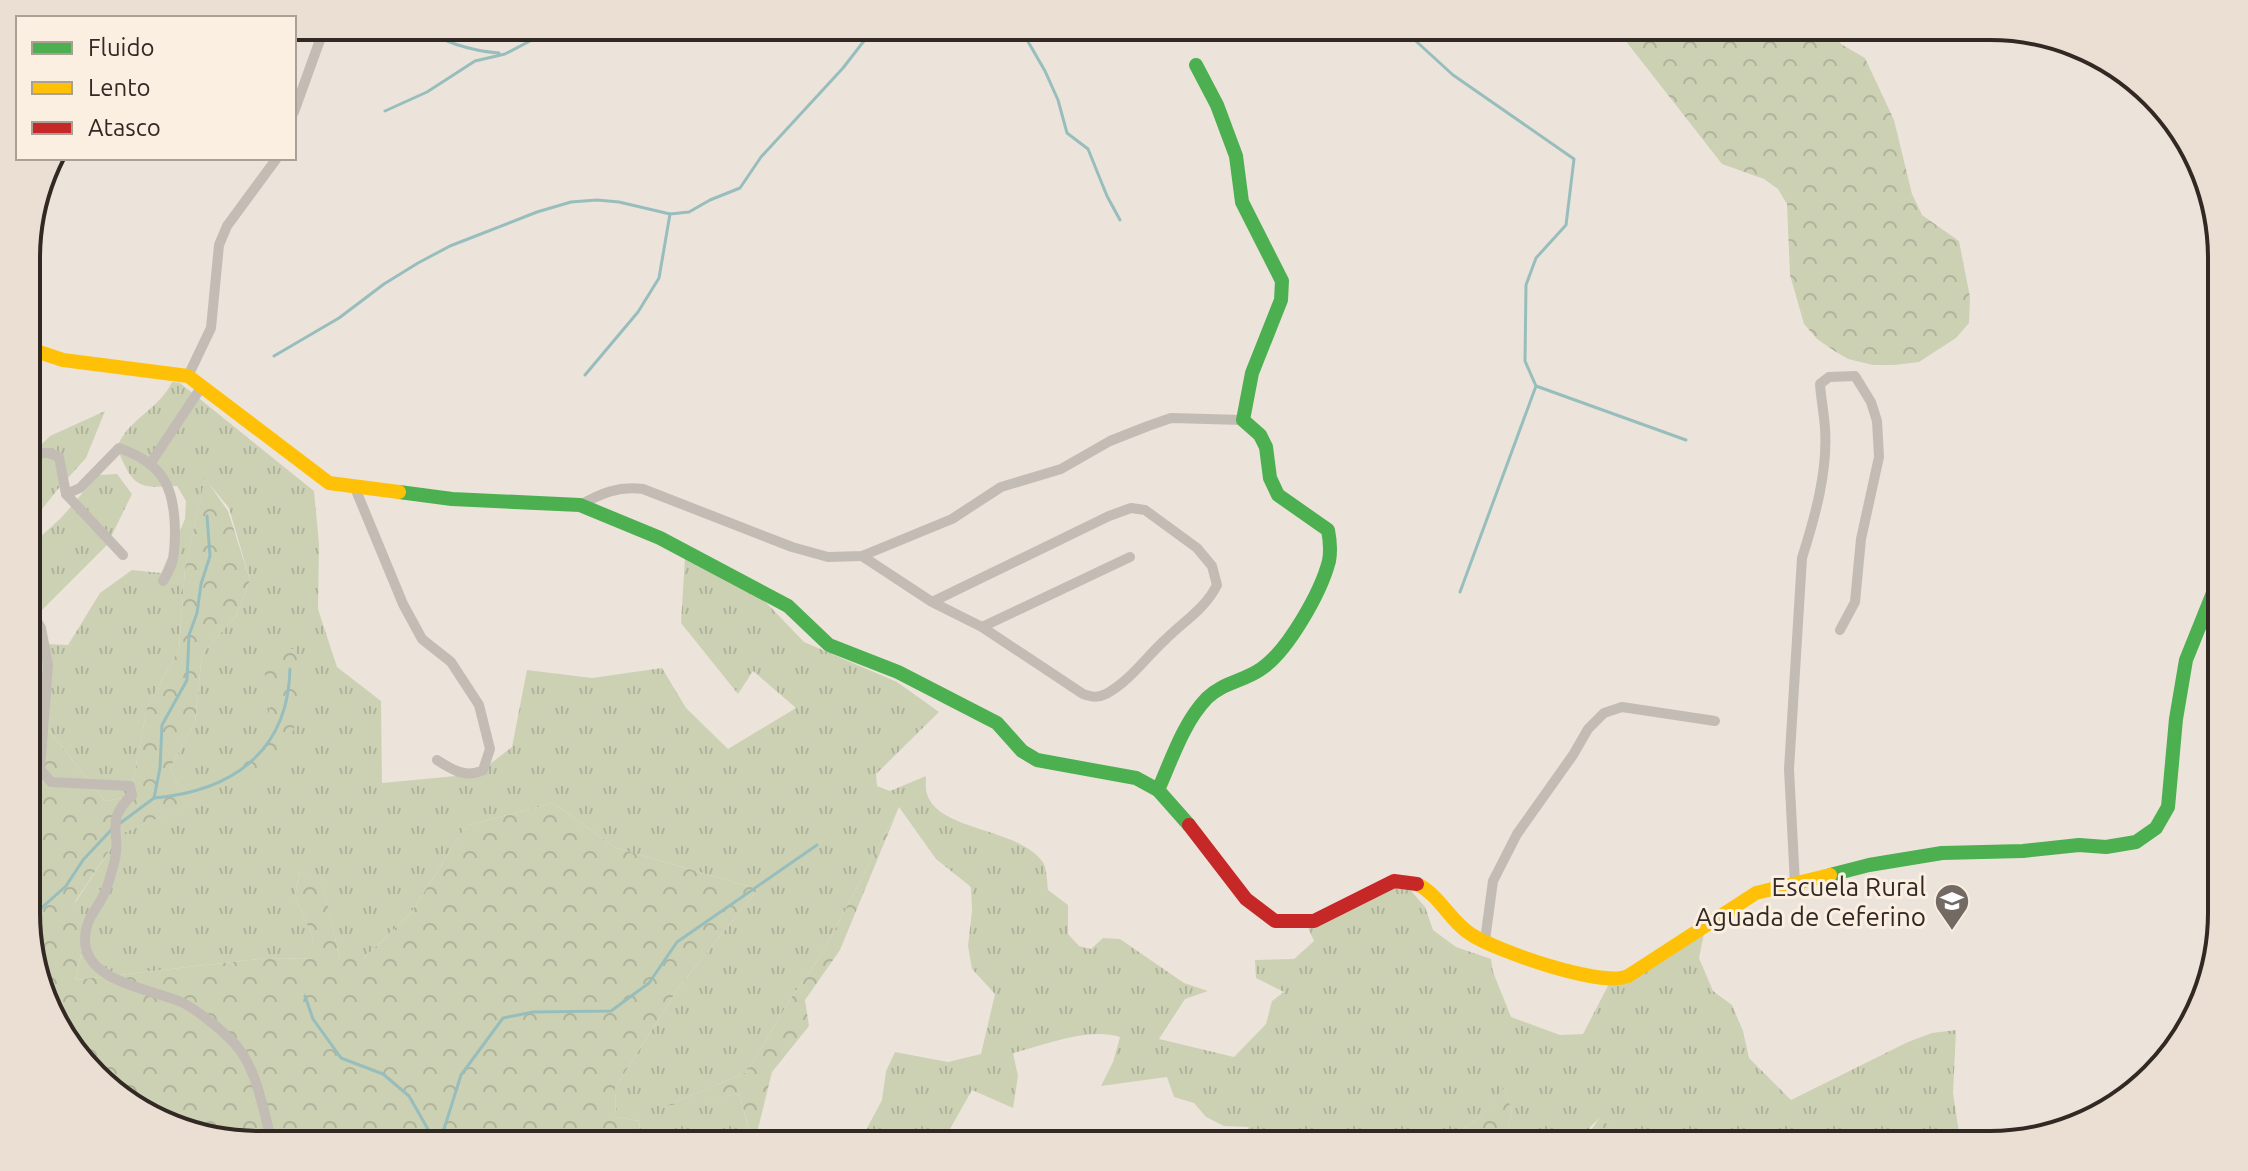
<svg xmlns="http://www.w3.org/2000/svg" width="2248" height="1171" font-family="Ubuntu,sans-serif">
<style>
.grass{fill:url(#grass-tufts)}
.forest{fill:url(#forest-crowns)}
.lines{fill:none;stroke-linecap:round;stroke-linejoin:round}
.stream{stroke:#97bebd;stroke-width:3}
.street{stroke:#c3bcb5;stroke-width:10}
.fast{stroke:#4caf50;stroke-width:14}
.slow{stroke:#ffc107;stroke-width:14}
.jam{stroke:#c62828;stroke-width:14}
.labels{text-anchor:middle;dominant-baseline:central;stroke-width:6;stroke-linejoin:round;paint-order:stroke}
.poi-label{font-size:26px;fill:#332924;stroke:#faefe1;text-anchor:end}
.rim{fill:none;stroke:#332924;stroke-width:4}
</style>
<defs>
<pattern id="grass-tufts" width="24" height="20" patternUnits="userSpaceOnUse" patternTransform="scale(2)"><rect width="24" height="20" fill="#ccd1b4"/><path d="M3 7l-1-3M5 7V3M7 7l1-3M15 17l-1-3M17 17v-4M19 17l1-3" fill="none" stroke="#b0b39b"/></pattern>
<pattern id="forest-crowns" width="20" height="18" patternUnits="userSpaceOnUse" patternTransform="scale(2)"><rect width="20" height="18" fill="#ccd1b4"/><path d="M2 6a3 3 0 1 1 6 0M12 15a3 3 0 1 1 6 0" fill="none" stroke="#b0b39b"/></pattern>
</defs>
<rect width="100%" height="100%" fill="#ece4db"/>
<g class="grass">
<path d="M172 382 180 383 314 491 319 544 318 609 337 667 381 701 382 783 477 774 512 747 527 670 592 678 662 668 686 708 728 749 796 708 753 671 738 694 681 623 685 557 753 589 804 642 897 682 939 712 876 774 877 786 890 791 926 776C926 781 925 789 927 794 938 831 1016 827 1042 861 1047 867 1047 881 1048 890L1068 905V934L1079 946 1091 949 1103 938 1120 939 1184 983 1208 991 1185 999 1159 1039 1234 1057 1266 1024 1272 1001 1284 992 1256 978 1255 960 1294 959 1314 941 1304 919 1363 890 1407 886 1425 907 1433 930 1456 947 1491 959 1493 972 1511 1017 1560 1035 1583 1034 1610 982 1706 924 1699 958 1713 991 1732 1005 1743 1031 1749 1058 1791 1100 1908 1042 1932 1033 1956 1030 1953 1093 1961 1145H1627L1629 1138 1599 1119 1591 1126 1580 1145H1510L1505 1137 1512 1113 1505 1088 1480 1117 1441 1145H1237L1249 1127 1224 1126 1206 1117 1194 1103 1174 1097 1167 1077 1101 1086 1113 1062 1120 1037C1086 1027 1047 1045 1013 1053L1018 1076 1013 1108 972 1090 941 1145H858L882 1100 886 1071 895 1052 948 1062 981 1054 995 994 972 969 968 946 972 911 971 887 936 859 899 807 822 954 791 998 747 1072 671 1104 739 1094 748 1126 744 1145H638L640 1121 616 1117 615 1088 679 987 758 889 616 848 553 803 466 826 411 913 363 959H340L321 877 299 873 295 896 312 936 315 959 267 958 75 980 87 930 75 903 120 834 201 800 176 782 170 768 195 722 202 654 236 616 250 580 229 508 205 479 185 568 179 649 147 707 130 797 105 801 38 717 28 719 27 549 61 518 98 475 117 474 132 494 107 545 40 612 39 629 48 644 68 645 100 593 132 570 161 573 185 519 186 501 177 486C136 489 133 486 117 448 126 420 159 410 172 382Z"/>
<polygon points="105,411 86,458 58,489 27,528 27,459 50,436"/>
</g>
<g class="forest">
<polygon points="1614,26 1829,26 1841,44 1865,58 1894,120 1912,194 1922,215 1959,241 1970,297 1969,323 1956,338 1919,362 1894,365 1873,365 1848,359 1836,352 1817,339 1804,324 1790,275 1787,204 1778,189 1764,179 1722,164"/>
<polygon points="205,478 228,511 250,580 236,616 202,654 195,722 170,768 176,782 202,800 120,834 75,902 87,929 75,980 267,958 314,959 312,936 295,896 299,873 321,876 340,959 363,959 411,913 466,826 553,803 616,848 758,889 679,987 615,1088 616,1117 640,1121 638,1145 258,1145 155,1121 74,1054 28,944 28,719 38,717 105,801 130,797 147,707 179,649 185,568"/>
<polygon points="287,649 295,649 308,696 284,751 262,782 224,774 225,760 257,746 267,725 271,701 267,679 258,659"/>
<polygon points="899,807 840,950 805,1000 809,1026 772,1072 754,1145 744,1145 748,1125 739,1094 666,1106 747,1072 791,998 822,954"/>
<polygon points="1505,1087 1512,1113 1505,1137 1510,1145 1441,1145 1480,1117"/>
<polygon points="1599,1119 1630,1138 1627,1145 1580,1145"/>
</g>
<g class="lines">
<g class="stream">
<path d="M420 26C441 42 472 51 499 53"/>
<polyline points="1019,26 1045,71 1058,100 1067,133 1088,149 1107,196 1120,220"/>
<polyline points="1393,26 1406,32 1453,75 1574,159 1566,225 1536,258 1526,285 1525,361 1536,386 1686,440"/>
<polyline points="385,111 427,92 475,61 505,54 530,41 548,26"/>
<polyline points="274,356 339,318 384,284 418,263 450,246 537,212 571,202 597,200 619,202 670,214 689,212 710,200 740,188 761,157 843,68 867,37 884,26"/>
<polyline points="585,375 638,312 659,278 670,214"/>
<polyline points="1460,592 1536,386"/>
<path d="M154 798C232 791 288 752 290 669"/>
<polyline points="119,824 154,798 160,768 162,725 187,680 189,635 197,613 201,584 210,556 207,516"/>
<polyline points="28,920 66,886 83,860 112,829"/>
<polyline points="305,996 313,1019 341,1058 383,1074 409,1096 437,1145"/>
<polyline points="439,1145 461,1075 503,1018 533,1012 611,1011 649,983 677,942 817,845"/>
</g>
<g class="street">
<polyline points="294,112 325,26"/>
<polyline points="188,376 211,328 219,245 227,226 277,158"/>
<polyline points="27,453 49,453 59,457 66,494 123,555"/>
<polyline points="150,464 202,386"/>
<path d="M355 488 403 604 422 639 451 662 479 705 490 749 483 770C466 779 451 769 437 760"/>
<path d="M66 494 80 488 119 448C165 464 175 489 175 534 174 555 175 562 163 581"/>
<path d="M580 505C602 493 618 486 643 489L792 547 828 557 862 556 952 519 1001 487 1061 469 1110 441 1148 426 1171 418 1243 420"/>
<path d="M862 556 932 602 982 627 1083 694C1092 697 1098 698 1106 694 1130 681 1146 657 1166 639 1184 621 1205 609 1217 585L1212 566 1197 548 1145 510 1131 508 1109 516 932 602"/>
<path d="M27 604 41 628 48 665 40 769 51 782 130 786 132 795C102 823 124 833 113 867 110 876 108 888 103 896 95 912 85 920 85 940 85 982 151 989 181 1002 195 1008 223 1031 234 1043 258 1068 263 1113 273 1145"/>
<polyline points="982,627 1130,557"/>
<polyline points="28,752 42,735"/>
<path d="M1795 884 1789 769 1802 558C1815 517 1828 471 1825 428 1824 413 1821 399 1820 384L1829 377 1855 376 1871 402 1877 421 1879 457 1861 539 1855 602 1840 630"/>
<polyline points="1485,940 1493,881 1517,834 1573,755 1588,729 1604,713 1622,707 1715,721"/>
</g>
<g class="fast">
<polyline points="399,492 452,499 580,505 660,538 788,606 829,645 898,672 997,723 1022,751 1037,760 1136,778 1158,790 1189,825"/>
<path d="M1158 790C1172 759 1183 723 1207 698 1222 683 1244 681 1261 669 1288 651 1321 592 1329 561 1331 550 1330 540 1328 530L1278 495 1270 478 1266 447 1260 435 1243 420 1252 373 1281 300 1282 281 1242 202 1236 156 1217 105 1196 65"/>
<polyline points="1830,875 1869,865 1942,853 2023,851 2079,845 2106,847 2136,842 2156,828 2168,807 2176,719 2186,660 2221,573"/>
</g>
<g class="slow">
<polyline points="27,348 63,360 188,376 329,483 399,492"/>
<path d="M1417 884C1440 895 1450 922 1472 935 1497 951 1602 988 1628 976L1756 893 1830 875"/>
</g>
<polyline class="jam" points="1189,825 1246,899 1275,921 1314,921 1394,881 1417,884"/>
</g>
<defs>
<g id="school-pin" transform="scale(1.8)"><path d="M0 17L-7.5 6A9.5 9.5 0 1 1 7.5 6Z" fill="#746a64" stroke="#faefe1"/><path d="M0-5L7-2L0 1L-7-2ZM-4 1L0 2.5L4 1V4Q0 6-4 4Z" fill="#fff"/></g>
</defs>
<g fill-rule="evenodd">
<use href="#school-pin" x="1952" y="901"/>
</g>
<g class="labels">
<g class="poi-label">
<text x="1926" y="886">Escuela Rural<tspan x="1926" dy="30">Aguada de Ceferino</tspan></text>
</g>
</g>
<path d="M0 0H2248V1171H0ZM258 40H1990A218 218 0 0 1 2208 258V913A218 218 0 0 1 1990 1131H258A218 218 0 0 1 40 913V258A218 218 0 0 1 258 40Z" fill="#eadfd2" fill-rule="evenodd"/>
<path class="rim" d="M258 40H1990A218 218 0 0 1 2208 258V913A218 218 0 0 1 1990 1131H258A218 218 0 0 1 40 913V258A218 218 0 0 1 258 40Z"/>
<rect x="16" y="16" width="280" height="144" fill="#faefe1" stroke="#aaa095" stroke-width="2"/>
<rect x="32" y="42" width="40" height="12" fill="#4caf50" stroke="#aaa095" stroke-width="2"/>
<text x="88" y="56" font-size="24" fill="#332924">Fluido</text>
<rect x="32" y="82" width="40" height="12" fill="#ffc107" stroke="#aaa095" stroke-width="2"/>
<text x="88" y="96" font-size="24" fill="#332924">Lento</text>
<rect x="32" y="122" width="40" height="12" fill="#c62828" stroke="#aaa095" stroke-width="2"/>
<text x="88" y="136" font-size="24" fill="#332924">Atasco</text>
</svg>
